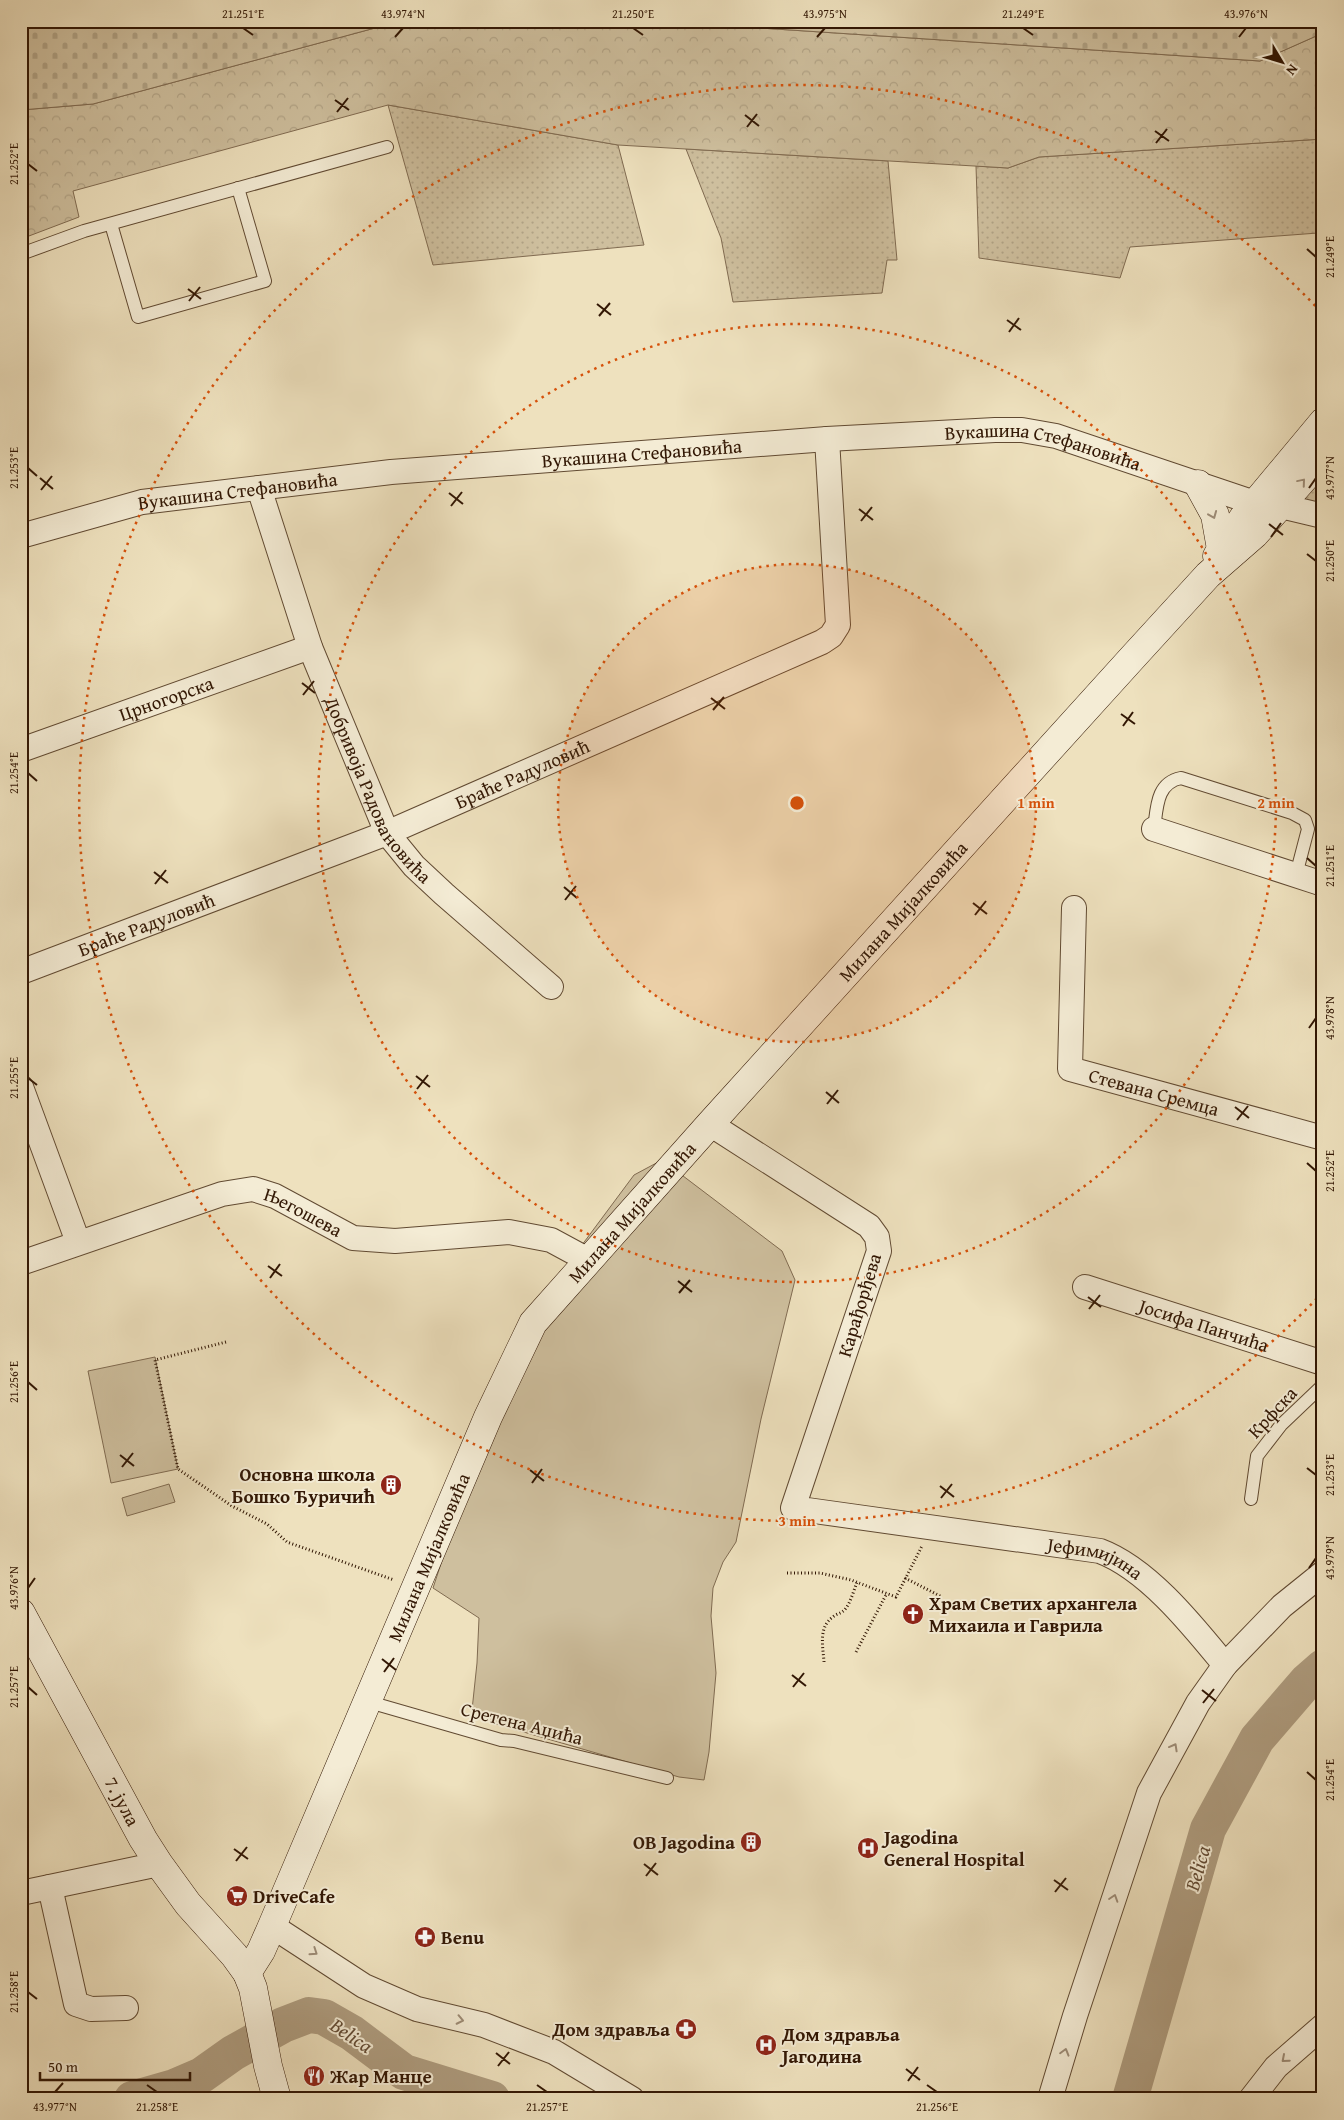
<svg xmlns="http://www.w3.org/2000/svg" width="1344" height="2120" font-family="'Gentium Book Plus',serif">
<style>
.grass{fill:url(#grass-dots);stroke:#806b51}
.forest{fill:url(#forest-crowns);stroke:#806b51}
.cemetery{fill:url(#cemetery-stones);stroke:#806b51}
.green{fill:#cebf9e;stroke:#806b51}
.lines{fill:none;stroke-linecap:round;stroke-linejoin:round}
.river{stroke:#ae9c7f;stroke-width:36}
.lane-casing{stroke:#614a32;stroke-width:14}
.street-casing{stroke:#614a32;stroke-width:26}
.secondary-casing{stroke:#321704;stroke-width:29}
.path{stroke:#321704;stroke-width:3;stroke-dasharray:1 2.5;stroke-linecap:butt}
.lane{stroke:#f4ecd5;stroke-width:12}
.street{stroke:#f4ecd5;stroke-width:24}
.secondary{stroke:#f4ecd5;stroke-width:28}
.oneway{stroke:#9d8c77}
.ticks{fill:none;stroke:#321704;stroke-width:2}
.ring{fill:none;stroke:#d6520b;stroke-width:2.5;stroke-dasharray:2.5 5}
.labels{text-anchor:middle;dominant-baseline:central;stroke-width:4;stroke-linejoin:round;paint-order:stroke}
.street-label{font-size:19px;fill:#321704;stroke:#f4ecd5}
.poi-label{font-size:19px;font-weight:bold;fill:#321704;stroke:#f4ecd5;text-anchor:start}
.water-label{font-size:20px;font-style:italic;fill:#644c35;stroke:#f4ecd5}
.centre{fill:#d6520b;stroke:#f4ecd5;stroke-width:2.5}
.ring-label{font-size:15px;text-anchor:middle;font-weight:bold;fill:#d6520b;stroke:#f4ecd5;stroke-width:4;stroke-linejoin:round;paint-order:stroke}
.neatline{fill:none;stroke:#321704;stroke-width:2}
.ticks-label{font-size:12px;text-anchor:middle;fill:#321704}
</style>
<defs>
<pattern id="grass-dots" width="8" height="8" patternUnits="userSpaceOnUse" patternTransform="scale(1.25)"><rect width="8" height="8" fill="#cebf9e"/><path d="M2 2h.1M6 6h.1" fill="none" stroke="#b1a386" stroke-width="1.8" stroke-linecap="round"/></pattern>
<pattern id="forest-crowns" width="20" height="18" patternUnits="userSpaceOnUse" patternTransform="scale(1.25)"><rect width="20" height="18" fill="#cebf9e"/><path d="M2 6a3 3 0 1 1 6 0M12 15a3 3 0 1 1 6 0" fill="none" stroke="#b1a386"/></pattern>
<pattern id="cemetery-stones" width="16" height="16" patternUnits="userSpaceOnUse" patternTransform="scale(1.25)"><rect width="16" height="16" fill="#cebf9e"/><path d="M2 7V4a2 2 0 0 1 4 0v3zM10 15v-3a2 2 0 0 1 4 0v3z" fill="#b1a386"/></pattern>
</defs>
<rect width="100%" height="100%" fill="#eee1be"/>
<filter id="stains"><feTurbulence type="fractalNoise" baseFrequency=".004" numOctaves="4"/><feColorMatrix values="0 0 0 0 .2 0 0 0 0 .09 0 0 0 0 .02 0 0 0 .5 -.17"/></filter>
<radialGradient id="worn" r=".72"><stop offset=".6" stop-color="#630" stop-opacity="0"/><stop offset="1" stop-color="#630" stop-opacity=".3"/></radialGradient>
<g class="grass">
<polygon points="388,105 618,145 644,245 433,265"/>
<polygon points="1323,139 1323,235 1318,233 1130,247 1120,278 979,258 976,166 1008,168 1039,157"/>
<polygon points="686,149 888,161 897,260 887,260 882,293 733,302 721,238"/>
<polygon points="1323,470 1323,509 1295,504"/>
</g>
<polygon class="forest" points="401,21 654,21 1260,61 1323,33 1323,139 1039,157 1008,168 618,145 388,105 73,191 79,217 21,239 21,110 93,104"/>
<g class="cemetery">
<polygon points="21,21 401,21 93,104 21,110"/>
<polygon points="654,21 1323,21 1323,33 1260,61"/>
</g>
<g class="green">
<polygon points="662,1160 782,1251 795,1280 761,1419 736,1542 723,1562 713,1588 711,1616 716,1673 709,1752 704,1780 679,1777 496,1724 472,1710 477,1663 479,1618 433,1588 456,1518 576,1253 634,1175"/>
<polygon points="155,1357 178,1469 111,1483 88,1371"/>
<polygon points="169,1484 175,1502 127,1516 122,1498"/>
</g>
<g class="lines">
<g class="river">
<polyline points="132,2099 174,2087 202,2075 233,2053 283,2025 309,2015 324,2017 352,2033 404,2072 492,2099"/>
<polyline points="1130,2099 1208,1829 1257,1739 1307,1681 1323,1667"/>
</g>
<g class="lane-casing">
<g id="lane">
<polyline points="111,224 138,317 265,281 238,188"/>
<polyline points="21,254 84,231 387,147"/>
<path d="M1154 829C1157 808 1156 783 1181 778L1292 813 1305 820 1308 829 1296 875"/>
<polyline points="1251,1499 1257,1456 1281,1425 1323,1385"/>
<polyline points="369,1702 501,1740 514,1741 667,1778"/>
</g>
</g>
<g class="street-casing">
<g id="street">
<path id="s1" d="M259 488 310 647 387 833 414 866 444 894 551 987"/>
<path id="s2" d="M21 536 142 502 391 472 827 439 995 430H1022L1056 436 1255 503 1281 506 1323 516"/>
<path id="s3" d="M21 750 310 647"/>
<polyline points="1154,829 1323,884"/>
<path id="s4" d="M1074 908 1070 1069 1323 1138"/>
<path id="s5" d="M21 972 387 833 822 642 831 636 838 625 827 439"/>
<polyline points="21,1087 78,1242"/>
<path id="s6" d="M710 1124 869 1226 877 1237 879 1251 793 1508 1100 1551C1148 1569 1193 1626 1225 1665"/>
<path id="s7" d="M21 1263 222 1194 253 1189 275 1196 353 1238 395 1241 509 1232 551 1240 588 1260"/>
<path id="s8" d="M1085 1287 1323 1363"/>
<polyline points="50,1887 76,2004 91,2009 126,2008"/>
<polyline points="21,1893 159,1864"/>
<polyline points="272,1926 364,1986 417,2009 484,2025 554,2052 632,2099"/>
<polyline points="1050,2099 1075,2016 1149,1793 1198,1703 1225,1665 1282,1606 1323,1573"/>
<polyline points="1251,2099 1276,2067 1323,2026"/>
</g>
</g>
<g class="secondary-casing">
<g id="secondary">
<polyline points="1198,484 1215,515 1221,549"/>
<polyline points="1217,556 1243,518 1323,422"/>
<path id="s9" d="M21 1613 143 1839 159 1864 188 1904 234 1955 247 1973 253 1988 268 2066 277 2099"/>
<path id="s10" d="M247 1973 261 1951 272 1926 488 1417 533 1323 710 1124 1133 657 1208 575 1255 534 1323 457"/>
</g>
</g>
<g class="path">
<polyline points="226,1342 155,1360 178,1469 232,1506 267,1524 287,1542 394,1580"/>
<polyline points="787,1573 820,1573 851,1580 896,1597 922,1546"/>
<polyline points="905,1578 942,1597"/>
<polyline points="856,1652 887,1593"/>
<path d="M824 1662C823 1647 818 1627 833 1617 837 1613 842 1614 846 1608 851 1601 854 1590 857 1582"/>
</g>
<use href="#lane" class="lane"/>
<use href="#street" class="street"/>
<use href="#secondary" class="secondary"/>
</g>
<defs><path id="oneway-chevron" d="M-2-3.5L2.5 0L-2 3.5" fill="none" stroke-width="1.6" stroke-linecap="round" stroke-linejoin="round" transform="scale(1.25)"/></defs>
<g class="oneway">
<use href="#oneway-chevron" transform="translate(1302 482) rotate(-50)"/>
<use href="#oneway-chevron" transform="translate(1213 515) rotate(68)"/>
<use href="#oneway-chevron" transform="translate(1174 1747) rotate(-61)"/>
<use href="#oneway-chevron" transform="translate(1114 1898) rotate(-72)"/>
<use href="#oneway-chevron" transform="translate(314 1952) rotate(34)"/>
<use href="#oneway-chevron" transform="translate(460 2020) rotate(12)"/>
<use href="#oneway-chevron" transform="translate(1065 2052) rotate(-74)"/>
<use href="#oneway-chevron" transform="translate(1285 2059) rotate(139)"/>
</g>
<path class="ticks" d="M243 28 253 35M633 28 643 35M1023 28 1033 35M395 37 403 28M817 37 825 28M1239 37 1246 28M335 100 349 110M337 112 348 98M745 115 759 126M747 127 757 114M1155 131 1169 141M1156 143 1167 129M28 164 37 171M1307 249 1316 257M188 289 201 299M189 301 200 287M597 304 611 315M599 316 610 303M1007 320 1021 330M1009 332 1019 318M28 468 37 476M40 478 53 489M1309 488 1316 478M41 490 52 476M449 493 463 504M451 506 462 492M859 509 873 520M861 521 872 507M1269 524 1283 535M1271 537 1281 523M1307 554 1316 561M302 683 315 693M303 695 314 681M711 698 725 709M713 710 724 697M1121 714 1135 724M1123 726 1133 712M28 773 37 781M1307 858 1316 866M154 872 168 883M155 884 166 870M564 887 577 898M565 900 576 886M973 903 987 914M975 915 986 901M1309 1028 1316 1018M416 1076 430 1087M28 1078 37 1085M417 1089 428 1075M826 1092 839 1103M827 1104 838 1090M1235 1107 1249 1118M1237 1120 1248 1106M1307 1163 1316 1171M268 1266 282 1276M270 1278 280 1264M678 1281 692 1292M679 1293 690 1280M1088 1297 1101 1307M1089 1309 1100 1295M28 1382 37 1390M120 1455 134 1466M122 1467 133 1453M1307 1468 1316 1475M530 1470 544 1481M532 1483 542 1469M940 1486 954 1497M941 1498 952 1484M1309 1568 1316 1558M28 1588 35 1578M382 1659 396 1670M384 1672 394 1658M792 1675 806 1686M28 1687 37 1695M793 1687 804 1673M1202 1690 1216 1701M1203 1703 1214 1689M1307 1772 1316 1780M234 1849 248 1859M236 1861 247 1847M644 1864 658 1875M646 1876 656 1863M1054 1880 1068 1890M1055 1892 1066 1878M28 1992 37 1999M496 2053 510 2064M498 2066 509 2052M906 2069 920 2080M908 2081 918 2067M147 2085 157 2092M537 2085 547 2092M927 2085 937 2092M55 2092 63 2083"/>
<circle cx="797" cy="803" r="239" fill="#d6520b" fill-opacity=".12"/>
<g class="ring">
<circle cx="797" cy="803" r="239"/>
<circle cx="797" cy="803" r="479"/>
<path d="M1322 1293A718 718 0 1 1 1322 313"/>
</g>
<defs>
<g id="building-disc" transform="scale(1.125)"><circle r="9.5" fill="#8f2418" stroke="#f4ecd5"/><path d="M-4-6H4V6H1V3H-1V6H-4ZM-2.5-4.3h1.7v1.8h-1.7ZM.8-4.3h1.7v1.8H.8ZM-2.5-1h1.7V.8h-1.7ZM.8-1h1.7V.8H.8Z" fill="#fff"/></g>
<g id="church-disc" transform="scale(1.125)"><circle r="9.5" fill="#8f2418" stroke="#f4ecd5"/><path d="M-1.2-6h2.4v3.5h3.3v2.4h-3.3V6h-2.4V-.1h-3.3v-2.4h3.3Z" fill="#fff"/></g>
<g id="hospital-disc" transform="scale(1.125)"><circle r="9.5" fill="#8f2418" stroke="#f4ecd5"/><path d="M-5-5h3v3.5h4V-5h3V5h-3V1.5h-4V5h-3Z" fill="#fff"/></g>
<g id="supermarket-disc" transform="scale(1.125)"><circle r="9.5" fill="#8f2418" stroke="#f4ecd5"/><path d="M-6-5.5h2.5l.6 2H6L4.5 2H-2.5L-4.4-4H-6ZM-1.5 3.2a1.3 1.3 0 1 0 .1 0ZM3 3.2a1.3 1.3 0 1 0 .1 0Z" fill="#fff"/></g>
<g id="pharmacy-disc" transform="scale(1.125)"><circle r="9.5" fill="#8f2418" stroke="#f4ecd5"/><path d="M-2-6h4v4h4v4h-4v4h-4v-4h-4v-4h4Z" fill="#fff"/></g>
<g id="restaurant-disc" transform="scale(1.125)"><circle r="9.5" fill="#8f2418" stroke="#f4ecd5"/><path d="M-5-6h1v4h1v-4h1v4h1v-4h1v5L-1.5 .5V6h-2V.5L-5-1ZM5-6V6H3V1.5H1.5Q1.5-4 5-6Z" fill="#fff"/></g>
</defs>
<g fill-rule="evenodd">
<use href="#building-disc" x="391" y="1485"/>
<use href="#church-disc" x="913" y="1614"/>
<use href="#building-disc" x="751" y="1842"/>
<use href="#hospital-disc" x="868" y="1848"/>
<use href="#supermarket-disc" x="237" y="1896"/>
<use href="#pharmacy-disc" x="425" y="1937"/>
<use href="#pharmacy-disc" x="686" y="2029"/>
<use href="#hospital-disc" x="766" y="2045"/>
<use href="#restaurant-disc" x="314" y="2076"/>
</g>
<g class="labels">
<g class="street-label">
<text stroke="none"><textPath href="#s2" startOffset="1032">Вукашина Стефановића</textPath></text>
<text stroke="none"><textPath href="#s2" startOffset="628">Вукашина Стефановића</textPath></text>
<text stroke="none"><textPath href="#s2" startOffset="222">Вукашина Стефановића</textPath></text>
<text stroke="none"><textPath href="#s3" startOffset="154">Црногорска</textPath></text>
<text stroke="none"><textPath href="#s5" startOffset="539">Браће Радуловић</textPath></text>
<text stroke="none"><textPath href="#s1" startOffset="326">Добривоја Радовановића</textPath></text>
<text stroke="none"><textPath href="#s10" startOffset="1264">Милана Мијалковића</textPath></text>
<text stroke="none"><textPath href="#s5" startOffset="134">Браће Радуловић</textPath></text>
<text stroke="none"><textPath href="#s4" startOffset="248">Стевана Сремца</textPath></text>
<text stroke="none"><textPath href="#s10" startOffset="859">Милана Мијалковића</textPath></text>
<text stroke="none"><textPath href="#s7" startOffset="299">Његошева</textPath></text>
<text transform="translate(859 1305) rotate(-73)">Карађорђева</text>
<text stroke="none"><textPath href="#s8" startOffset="125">Јосифа Панчића</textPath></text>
<text transform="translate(1272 1412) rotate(-47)">Крфска</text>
<text stroke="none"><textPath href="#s10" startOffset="454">Милана Мијалковића</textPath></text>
<text stroke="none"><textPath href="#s6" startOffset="795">Јефимијина</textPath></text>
<text transform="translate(522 1723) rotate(14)">Сретена Аџића</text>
<text stroke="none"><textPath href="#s9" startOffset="214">7. јула</textPath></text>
</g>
<g class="poi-label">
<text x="375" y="1474" text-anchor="end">Основна школа<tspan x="375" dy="22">Бошко Ђуричић</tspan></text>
<text x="929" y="1603">Храм Светих архангела<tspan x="929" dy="22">Михаила и Гаврила</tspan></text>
<text x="884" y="1837">Jagodina<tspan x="884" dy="22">General Hospital</tspan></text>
<text x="735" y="1842" text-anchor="end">OB Jagodina</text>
<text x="253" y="1896">DriveCafe</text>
<text x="441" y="1937">Benu</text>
<text x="670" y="2029" text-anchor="end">Дом здравља</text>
<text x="782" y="2034">Дом здравља<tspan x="782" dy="22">Јагодина</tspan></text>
<text x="330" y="2076">Жар Манце</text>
</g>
<g class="water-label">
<text transform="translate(1197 1868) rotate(-74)">Belica</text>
<text transform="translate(352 2035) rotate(34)">Belica</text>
</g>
</g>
<circle cx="797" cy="803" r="8" class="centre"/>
<g class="ring-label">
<text x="1036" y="808">1 min</text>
<text x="1276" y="808">2 min</text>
<text x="797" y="1526">3 min</text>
</g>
<rect width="1344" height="2120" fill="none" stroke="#eee1be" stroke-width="55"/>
<g transform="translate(1282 62) rotate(128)" stroke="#f4ecd5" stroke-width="4" paint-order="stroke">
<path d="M0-4L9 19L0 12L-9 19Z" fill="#321704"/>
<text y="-8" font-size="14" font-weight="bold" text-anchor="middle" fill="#321704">N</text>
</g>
<path d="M40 2072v8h150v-8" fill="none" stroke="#321704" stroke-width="2.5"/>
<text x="48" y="2072" font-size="15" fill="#321704" stroke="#f4ecd5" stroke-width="4" paint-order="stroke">50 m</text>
<rect x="28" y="28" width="1288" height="2064" class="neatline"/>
<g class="ticks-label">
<text x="243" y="18">21.251°E</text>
<text x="403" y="18">43.974°N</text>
<text x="633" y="18">21.250°E</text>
<text x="825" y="18">43.975°N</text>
<text x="1023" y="18">21.249°E</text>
<text x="1246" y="18">43.976°N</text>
<text transform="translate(14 164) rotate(-90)" y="4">21.252°E</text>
<text transform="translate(1330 257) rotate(-90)" y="4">21.249°E</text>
<text transform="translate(14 468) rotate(-90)" y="4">21.253°E</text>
<text transform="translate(1330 478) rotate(-90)" y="4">43.977°N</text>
<text transform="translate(1330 561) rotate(-90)" y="4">21.250°E</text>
<text transform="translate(14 773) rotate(-90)" y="4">21.254°E</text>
<text transform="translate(1330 866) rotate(-90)" y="4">21.251°E</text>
<text transform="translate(1330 1018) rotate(-90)" y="4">43.978°N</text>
<text transform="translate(14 1078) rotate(-90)" y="4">21.255°E</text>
<text transform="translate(1330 1171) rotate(-90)" y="4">21.252°E</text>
<text transform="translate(14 1382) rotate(-90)" y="4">21.256°E</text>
<text transform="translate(1330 1475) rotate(-90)" y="4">21.253°E</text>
<text transform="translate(1330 1558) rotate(-90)" y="4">43.979°N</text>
<text transform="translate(14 1588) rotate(-90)" y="4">43.976°N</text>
<text transform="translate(14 1687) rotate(-90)" y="4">21.257°E</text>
<text transform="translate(1330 1780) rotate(-90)" y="4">21.254°E</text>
<text transform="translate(14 1992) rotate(-90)" y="4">21.258°E</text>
<text x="55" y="2111">43.977°N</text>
<text x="157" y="2111">21.258°E</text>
<text x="547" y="2111">21.257°E</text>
<text x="937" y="2111">21.256°E</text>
</g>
<rect width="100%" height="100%" filter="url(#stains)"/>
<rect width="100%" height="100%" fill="url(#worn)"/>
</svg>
